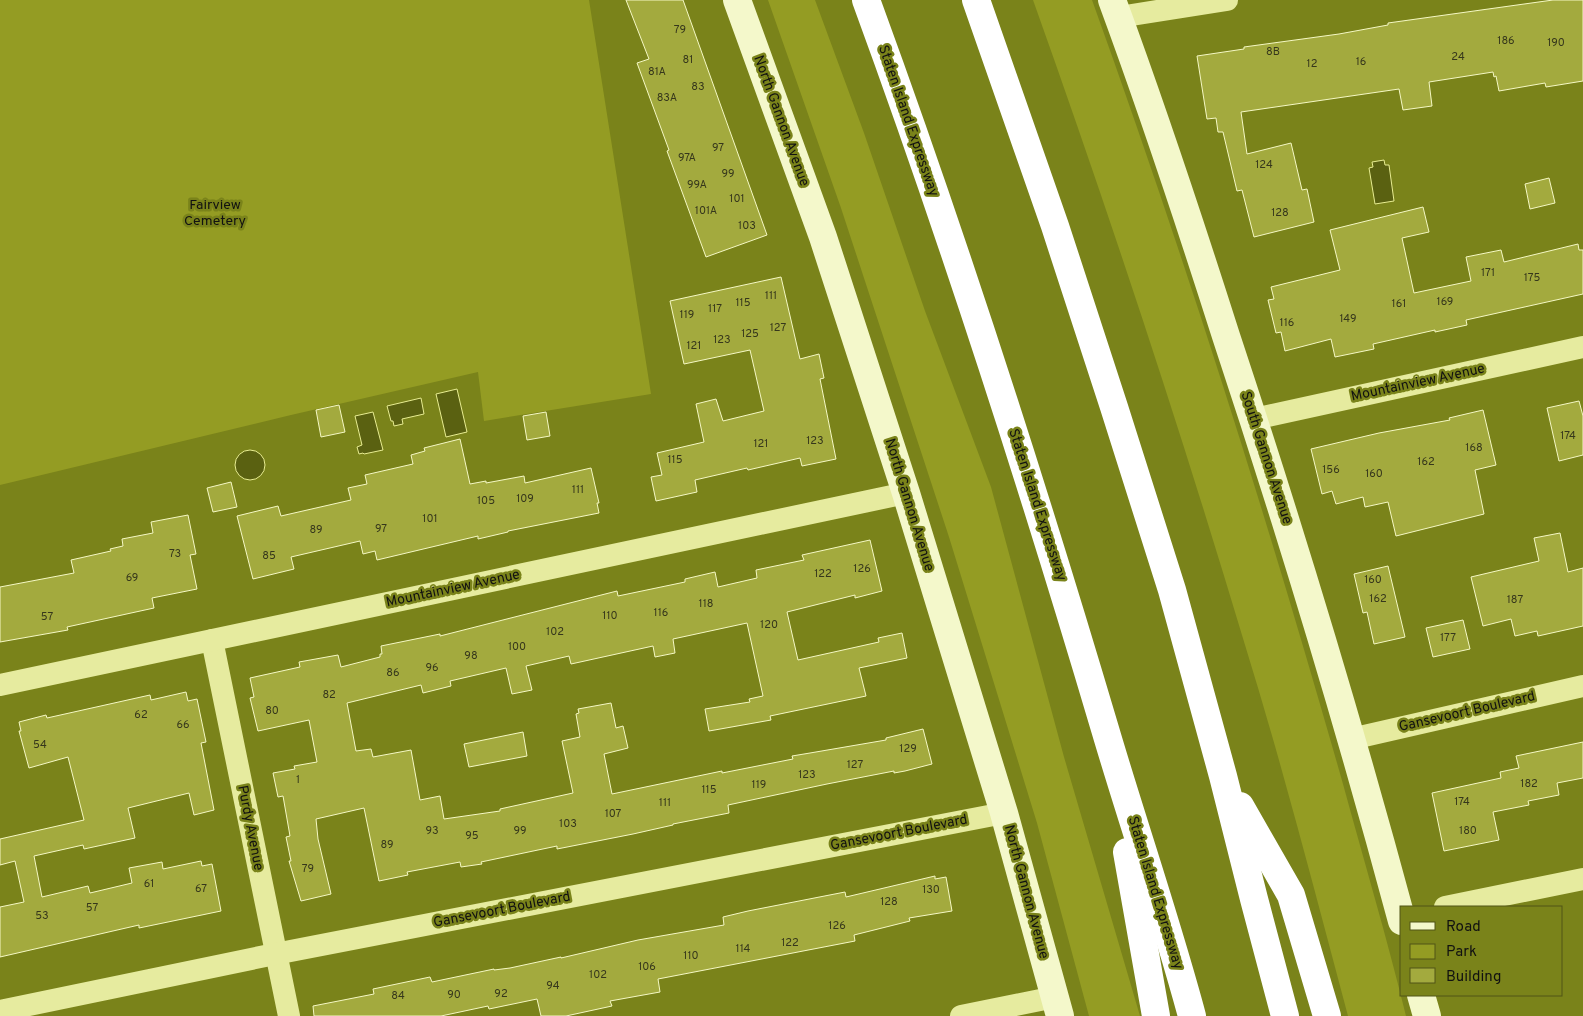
<svg xmlns="http://www.w3.org/2000/svg" width="1583" height="1016" font-family="Overpass,sans-serif">
<style>
.green{fill:#949c23}
.water{fill:#5a6111;stroke:#e8ed92}
.building{fill:#a3aa3e;stroke:#f5f8c4}
.lines{fill:none;stroke-linecap:round;stroke-linejoin:round}
.street{stroke:#e6eb9f;stroke-width:22}
.secondary{stroke:#f4f8cb;stroke-width:28}
.highway{stroke:#fff;stroke-width:28}
.labels{text-anchor:middle;dominant-baseline:central;stroke-width:5;stroke-linejoin:round;paint-order:stroke}
.number-label{font-size:11px;fill:#36371c}
.street-label{font-size:14px;fill:#111;stroke:#7a831a}
.park-label{font-size:14px;fill:#111;stroke:#7a831a}
</style>
<rect width="100%" height="100%" fill="#7a831a"/>
<g class="green">
<polygon points="0,0 589,0 651,394 484,421 478,372 291,415 0,485"/>
<polygon points="768,0 815,0 864,133 925,311 991,487 1064,757 1140,1016 1089,1016 1037,823 949,537 841,208"/>
<path d="M1033 0H1092C1185 258 1268 520 1343 784 1364 861 1387 938 1406 1016H1348C1315 892 1283 768 1245 645 1180 428 1109 213 1033 0Z"/>
</g>
<g class="water">
<polygon points="1384,160 1385,165 1389,165 1394,201 1375,204 1369,168 1373,167 1372,162"/>
<polygon points="457,389 467,432 446,437 436,394"/>
<polygon points="421,398 424,414 402,419 403,424 394,426 393,421 391,421 387,406"/>
<polygon points="373,412 383,450 364,454 363,453 359,454 357,447 362,445 355,416"/>
<circle cx="250" cy="465" r="15"/>
</g>
<g class="building">
<polygon points="626,0 683,0 767,235 706,257 667,151 669,150 637,63 649,59"/>
<polygon points="1553,0 1583,0 1583,81 1546,87 1545,83 1499,91 1496,76 1494,77 1493,72 1429,82 1432,106 1403,110 1399,89 1241,112 1247,154 1291,143 1302,190 1307,189 1314,222 1254,237 1242,190 1237,191 1223,132 1218,132 1216,118 1207,119 1197,56 1244,49 1244,47 1339,34 1388,25 1388,23"/>
<polygon points="1549,178 1555,203 1530,209 1525,184"/>
<polygon points="1423,207 1429,232 1402,238 1414,293 1471,281 1466,257 1501,250 1504,262 1578,244 1579,250 1583,250 1583,294 1466,320 1467,325 1435,332 1435,330 1373,344 1374,349 1335,357 1331,339 1285,351 1281,332 1276,333 1268,300 1274,299 1271,287 1340,270 1330,230"/>
<polygon points="781,277 800,359 819,354 824,378 820,379 836,459 802,466 800,458 748,470 747,468 695,480 697,492 656,501 651,477 662,475 657,453 704,442 696,404 716,399 723,421 764,411 750,350 684,364 670,301"/>
<polygon points="1579,401 1583,416 1583,455 1559,461 1547,408"/>
<polygon points="339,405 345,432 321,437 316,410"/>
<polygon points="1483,410 1496,465 1475,470 1484,514 1396,536 1388,502 1365,507 1363,497 1336,504 1332,491 1322,494 1311,449 1379,433 1450,420 1449,418"/>
<polygon points="546,412 550,436 527,440 523,416"/>
<polygon points="460,439 470,484 486,481 486,483 524,476 525,483 591,468 599,503 597,503 599,513 508,531 508,532 478,539 478,536 377,560 375,551 363,554 360,541 291,557 294,569 253,579 237,516 278,506 281,516 351,500 348,488 367,484 365,475 413,464 411,455 425,451 424,448"/>
<polygon points="231,482 237,507 213,512 207,488"/>
<polygon points="188,515 196,554 190,555 197,589 152,598 154,608 67,627 68,630 0,642 0,587 74,573 71,560 111,551 110,549 123,546 122,539 153,533 151,522"/>
<polygon points="1560,533 1568,572 1583,568 1583,626 1538,636 1537,631 1515,636 1511,619 1483,626 1471,577 1539,561 1534,538"/>
<polygon points="870,540 882,591 855,598 855,595 787,612 798,660 879,642 878,638 902,633 907,658 859,668 866,696 770,716 771,720 709,731 705,709 750,702 749,699 763,696 747,623 673,639 675,653 655,657 653,646 571,664 569,656 526,666 532,690 512,694 506,668 450,681 451,686 423,693 421,685 347,703 356,751 371,749 373,757 411,750 420,800 440,796 444,819 500,811 500,809 573,793 562,741 580,737 576,714 579,713 578,709 611,703 616,728 623,726 628,748 604,754 612,794 722,771 722,773 793,759 792,756 810,753 886,740 886,738 923,729 932,764 905,771 894,773 894,771 827,784 728,805 729,813 673,824 673,825 633,834 557,849 557,846 481,862 482,864 461,867 460,862 407,872 408,875 379,881 364,808 316,819 318,839 331,894 301,901 289,861 291,861 286,837 290,836 283,796 278,797 273,773 295,769 294,766 317,762 309,720 258,731 250,698 254,697 250,678 300,667 299,662 338,655 341,667 380,657 380,654 382,654 381,646 440,634 440,636 617,591 618,596 685,582 685,579 715,572 718,587 757,578 756,570 804,560 802,555"/>
<polygon points="1388,566 1405,637 1374,644 1367,612 1363,613 1354,574"/>
<polygon points="1463,620 1470,649 1433,657 1426,628"/>
<polygon points="186,692 188,701 197,699 206,742 201,743 214,810 194,815 189,793 128,808 135,838 84,849 83,845 34,856 42,897 88,886 90,893 132,883 129,868 162,862 163,869 201,861 202,866 212,864 221,911 139,928 139,925 0,957 0,907 24,902 15,861 0,865 0,839 84,820 68,757 29,768 19,731 21,731 19,722 46,715 47,718 150,695 151,700"/>
<polygon points="523,732 527,756 469,767 464,744"/>
<polygon points="1583,742 1583,778 1557,783 1559,795 1528,801 1529,805 1493,812 1499,840 1444,851 1432,793 1501,778 1500,772 1519,768 1516,756"/>
<polygon points="935,876 935,879 946,877 952,911 909,918 910,921 854,935 855,941 658,979 660,992 610,1001 612,1006 566,1016 541,1016 537,999 489,1009 488,1006 441,1016 314,1016 313,1006 374,994 373,989 430,977 432,982 494,969 494,970 510,968 561,957 561,958 638,940 724,925 723,917 748,911 845,892 846,897"/>
</g>
<g class="lines">
<g class="street">
<polyline points="1119,17 1227,0"/>
<polyline points="1254,419 1583,347"/>
<polyline points="212,640 289,1016"/>
<polyline points="0,685 906,493"/>
<polyline points="1351,739 1583,686"/>
<polyline points="1445,907 1583,879"/>
<polyline points="0,1011 275,954 1004,813"/>
<polyline points="961,1016 1055,997"/>
</g>
<g class="secondary">
<polyline points="737,0 823,237 906,493 1004,813 1060,1016"/>
<path d="M1112 0C1153 111 1190 223 1226 336 1290 529 1349 724 1402 921"/>
<polyline points="1421,995 1427,1016"/>
</g>
<g class="highway">
<path d="M866 0C954 240 1032 483 1105 729 1133 824 1166 919 1192 1016"/>
<polyline points="976,0 1055,226 1114,407 1172,590 1223,776 1254,899 1285,1016"/>
<polyline points="1240,806 1291,895 1327,1016"/>
<polyline points="1127,852 1156,1016"/>
</g>
</g>
<g class="labels">
<g class="number-label">
<text x="680" y="30">79</text>
<text x="1506" y="41">186</text>
<text x="1556" y="43">190</text>
<text x="1273" y="52">8B</text>
<text x="1458" y="57">24</text>
<text x="688" y="60">81</text>
<text x="1361" y="62">16</text>
<text x="1312" y="64">12</text>
<text x="657" y="72">81A</text>
<text x="698" y="87">83</text>
<text x="667" y="98">83A</text>
<text x="718" y="148">97</text>
<text x="687" y="158">97A</text>
<text x="1264" y="165">124</text>
<text x="728" y="174">99</text>
<text x="697" y="185">99A</text>
<text x="737" y="199">101</text>
<text x="706" y="211">101A</text>
<text x="1280" y="213">128</text>
<text x="747" y="226">103</text>
<text x="1488" y="273">171</text>
<text x="1532" y="278">175</text>
<text x="771" y="296">111</text>
<text x="1445" y="302">169</text>
<text x="743" y="303">115</text>
<text x="1399" y="304">161</text>
<text x="715" y="309">117</text>
<text x="687" y="315">119</text>
<text x="1348" y="319">149</text>
<text x="1287" y="323">116</text>
<text x="778" y="328">127</text>
<text x="750" y="334">125</text>
<text x="722" y="340">123</text>
<text x="694" y="346">121</text>
<text x="1568" y="436">174</text>
<text x="815" y="441">123</text>
<text x="761" y="444">121</text>
<text x="1474" y="448">168</text>
<text x="675" y="460">115</text>
<text x="1426" y="462">162</text>
<text x="1331" y="470">156</text>
<text x="1374" y="474">160</text>
<text x="578" y="490">111</text>
<text x="525" y="499">109</text>
<text x="486" y="501">105</text>
<text x="430" y="519">101</text>
<text x="381" y="529">97</text>
<text x="316" y="530">89</text>
<text x="175" y="554">73</text>
<text x="269" y="556">85</text>
<text x="862" y="569">126</text>
<text x="823" y="574">122</text>
<text x="132" y="578">69</text>
<text x="1373" y="580">160</text>
<text x="1378" y="599">162</text>
<text x="1515" y="600">187</text>
<text x="706" y="604">118</text>
<text x="661" y="613">116</text>
<text x="610" y="616">110</text>
<text x="47" y="617">57</text>
<text x="769" y="625">120</text>
<text x="555" y="632">102</text>
<text x="1448" y="638">177</text>
<text x="517" y="647">100</text>
<text x="471" y="656">98</text>
<text x="432" y="668">96</text>
<text x="393" y="673">86</text>
<text x="329" y="695">82</text>
<text x="272" y="711">80</text>
<text x="141" y="715">62</text>
<text x="183" y="725">66</text>
<text x="40" y="745">54</text>
<text x="908" y="749">129</text>
<text x="855" y="765">127</text>
<text x="807" y="775">123</text>
<text x="298" y="780">1</text>
<text x="1529" y="784">182</text>
<text x="759" y="785">119</text>
<text x="709" y="790">115</text>
<text x="1462" y="802">174</text>
<text x="665" y="803">111</text>
<text x="613" y="814">107</text>
<text x="568" y="824">103</text>
<text x="432" y="831">93</text>
<text x="520" y="831">99</text>
<text x="1468" y="831">180</text>
<text x="472" y="836">95</text>
<text x="387" y="845">89</text>
<text x="308" y="869">79</text>
<text x="149" y="884">61</text>
<text x="201" y="889">67</text>
<text x="931" y="890">130</text>
<text x="889" y="902">128</text>
<text x="92" y="908">57</text>
<text x="42" y="916">53</text>
<text x="837" y="926">126</text>
<text x="790" y="943">122</text>
<text x="743" y="949">114</text>
<text x="691" y="956">110</text>
<text x="647" y="967">106</text>
<text x="598" y="975">102</text>
<text x="553" y="986">94</text>
<text x="501" y="994">92</text>
<text x="454" y="995">90</text>
<text x="398" y="996">84</text>
</g>
<g class="street-label">
<text transform="translate(781 121) rotate(70)">North Gannon Avenue</text>
<text transform="translate(908 121) rotate(71)">Staten Island Expressway</text>
<text transform="translate(1418 383) rotate(-12)">Mountainview Avenue</text>
<text transform="translate(1266 458) rotate(72)">South Gannon Avenue</text>
<text transform="translate(909 505) rotate(73)">North Gannon Avenue</text>
<text transform="translate(1037 505) rotate(72)">Staten Island Expressway</text>
<text transform="translate(453 589) rotate(-12)">Mountainview Avenue</text>
<text transform="translate(1467 712) rotate(-13)">Gansevoort Boulevard</text>
<text transform="translate(250 828) rotate(79)">Purdy Avenue</text>
<text transform="translate(899 833) rotate(-11)">Gansevoort Boulevard</text>
<text transform="translate(1026 892) rotate(75)">North Gannon Avenue</text>
<text transform="translate(1155 893) rotate(73)">Staten Island Expressway</text>
<text transform="translate(502 910) rotate(-11)">Gansevoort Boulevard</text>
</g>
<g class="park-label">
<text x="215" y="205">Fairview<tspan x="215" dy="16">Cemetery</tspan></text>
</g>
</g>
<rect x="1400" y="906" width="162" height="90" fill="#7a831a" stroke="#505516"/>
<rect x="1410" y="922" width="25" height="8" fill="#f4f8cb" stroke="#505516"/>
<text x="1446" y="931" font-size="15" fill="#111111">Road</text>
<rect x="1410" y="944" width="25" height="15" fill="#949c23" stroke="#505516"/>
<text x="1446" y="956" font-size="15" fill="#111111">Park</text>
<rect x="1410" y="968" width="25" height="15" fill="#a3aa3e" stroke="#505516"/>
<text x="1446" y="981" font-size="15" fill="#111111">Building</text>
</svg>
